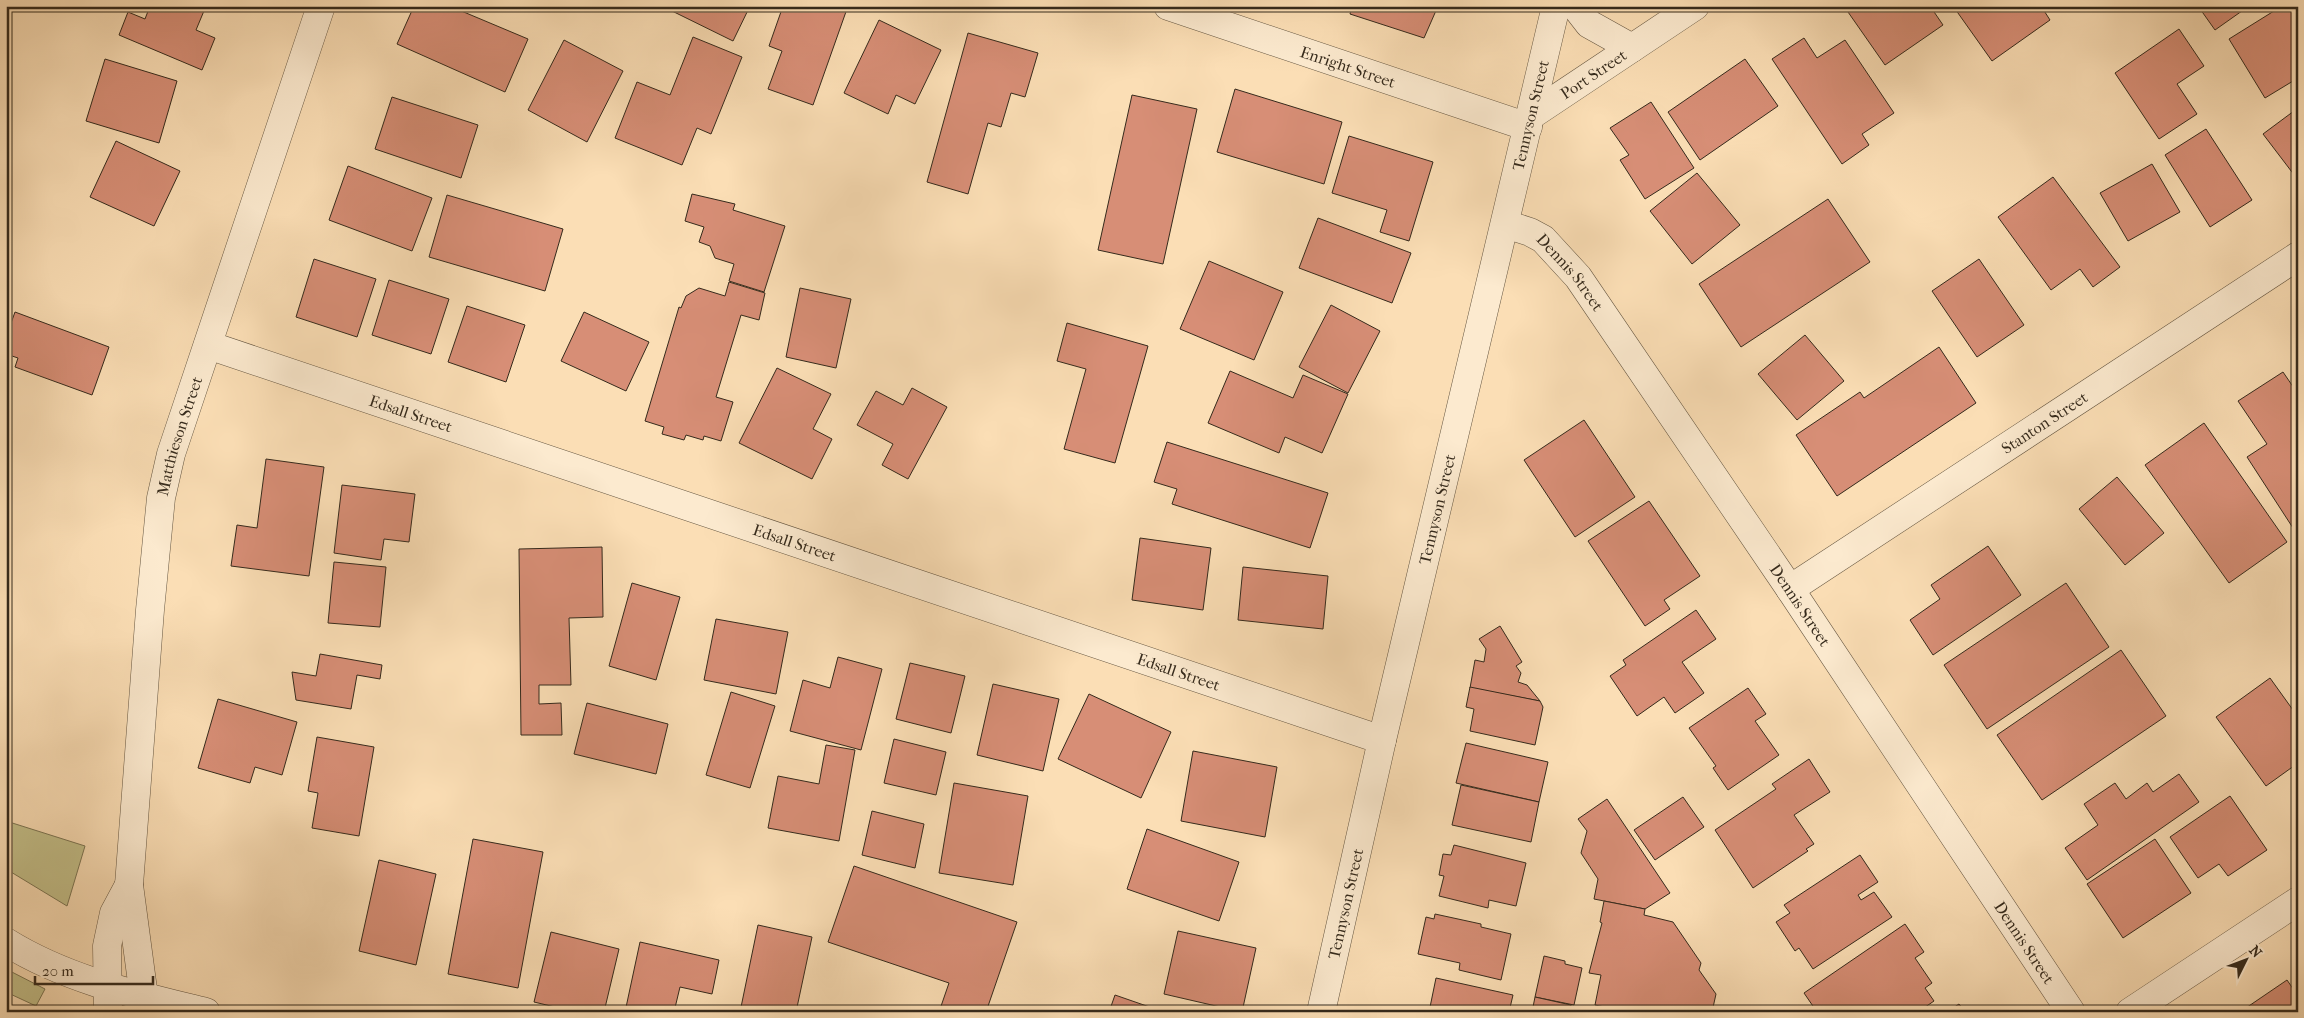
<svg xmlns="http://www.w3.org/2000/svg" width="2304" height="1018" font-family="'IM FELL French Canon',serif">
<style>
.green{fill:#c4c08a;stroke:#7c7553}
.building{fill:#d78e76;stroke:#352a1c}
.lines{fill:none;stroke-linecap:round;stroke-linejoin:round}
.minor-casing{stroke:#665742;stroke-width:29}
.tertiary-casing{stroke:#665742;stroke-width:29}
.minor{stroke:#fceacf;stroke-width:28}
.tertiary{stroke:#fceacf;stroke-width:28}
.labels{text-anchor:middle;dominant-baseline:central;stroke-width:4;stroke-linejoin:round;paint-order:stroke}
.street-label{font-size:16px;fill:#352a1c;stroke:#fceacf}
</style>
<rect width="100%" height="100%" fill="#fbdeb5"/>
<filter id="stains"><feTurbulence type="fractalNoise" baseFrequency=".004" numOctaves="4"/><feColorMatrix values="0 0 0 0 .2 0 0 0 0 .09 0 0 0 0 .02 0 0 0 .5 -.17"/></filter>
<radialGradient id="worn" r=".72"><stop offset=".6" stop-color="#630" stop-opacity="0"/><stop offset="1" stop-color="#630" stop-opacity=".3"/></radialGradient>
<g class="green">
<polygon points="6,821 85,846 67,906 6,869"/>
<polygon points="6,969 45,989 36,1006 6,992"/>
</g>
<g class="building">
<polygon points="150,6 206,6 196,30 215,38 202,70 119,35 128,12 145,19"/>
<polygon points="414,6 461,6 459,10 528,39 505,92 397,44"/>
<polygon points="672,6 750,6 733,41 670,10"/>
<polygon points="783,6 848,6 813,105 768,89 782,51 769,46"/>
<polygon points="1352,6 1438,6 1424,38 1350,14"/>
<polygon points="1856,6 1930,6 1943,25 1885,65 1848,12"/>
<polygon points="1953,6 2041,6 2050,20 1992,61"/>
<polygon points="2198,6 2249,6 2215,30"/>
<polygon points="2282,6 2298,6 2298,78 2265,98 2229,39"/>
<polygon points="879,20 941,50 915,104 896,95 888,114 844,93"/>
<polygon points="2179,29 2204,66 2177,84 2197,114 2159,139 2115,73"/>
<polygon points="968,33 1038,53 1025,97 1011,93 1001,127 988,123 968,194 927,182"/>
<polygon points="693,37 742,57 711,134 697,128 682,165 615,138 637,82 670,95"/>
<polygon points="1804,38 1817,58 1845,40 1894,113 1862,134 1869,145 1842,164 1772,59"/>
<polygon points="564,40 623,71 587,142 528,110"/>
<polygon points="105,59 177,81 159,143 86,121"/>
<polygon points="1745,59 1778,106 1700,160 1668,112"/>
<polygon points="1235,89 1342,122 1324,184 1217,152"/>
<polygon points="1132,95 1197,109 1163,264 1098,250"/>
<polygon points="392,97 478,125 461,178 375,149"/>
<polygon points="1651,102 1694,168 1645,199 1620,160 1629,155 1610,128"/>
<polygon points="2298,108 2298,180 2263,134"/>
<polygon points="2206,129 2252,200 2210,227 2165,155"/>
<polygon points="1349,136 1433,162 1409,241 1380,232 1387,210 1332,193"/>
<polygon points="116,141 180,171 154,226 90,197"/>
<polygon points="2152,164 2180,212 2128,241 2100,193"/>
<polygon points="348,166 432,198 412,251 329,220"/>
<polygon points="1697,173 1740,225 1692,264 1650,211"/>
<polygon points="2053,177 2120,267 2093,287 2080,269 2051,290 1998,217"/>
<polygon points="692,194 735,204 733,210 785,226 764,292 729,281 734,264 715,258 710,246 699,242 704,227 685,221"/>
<polygon points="447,195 563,229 545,291 429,257"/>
<polygon points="1828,199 1870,262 1741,347 1699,284"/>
<polygon points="1318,218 1411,253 1392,303 1299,268"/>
<polygon points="314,259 376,279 357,337 296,317"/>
<polygon points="1979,259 2024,325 1977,357 1932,291"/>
<polygon points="1209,261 1283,292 1254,360 1180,329"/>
<polygon points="389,280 449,299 431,354 372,335"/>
<polygon points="729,282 765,293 759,320 741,315 716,397 733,402 721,441 704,436 703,440 686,435 684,440 662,434 664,427 645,421 679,307 681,308 686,296 699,288 725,296"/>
<polygon points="800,288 851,299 836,368 786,357"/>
<polygon points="1331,305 1380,331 1348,393 1299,367"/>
<polygon points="467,306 525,325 506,382 448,362"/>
<polygon points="15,312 109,347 92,395 15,367 18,358 6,354 6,337"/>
<polygon points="584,312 649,342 626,391 561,361"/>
<polygon points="1067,323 1148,346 1115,463 1064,449 1086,369 1057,361"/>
<polygon points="1805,335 1844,381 1797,420 1758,374"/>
<polygon points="1939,347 1976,403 1837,496 1796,435 1860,392 1864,398"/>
<polygon points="777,368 831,394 813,429 832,439 812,479 739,443"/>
<polygon points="1230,371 1293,398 1303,375 1348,394 1322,453 1285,437 1279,453 1208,423"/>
<polygon points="2283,372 2298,394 2298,525 2293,528 2247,457 2267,444 2238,401"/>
<polygon points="912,388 947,407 908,479 882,465 893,444 857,425 876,391 903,405"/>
<polygon points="1584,420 1635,497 1575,537 1524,460"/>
<polygon points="2204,423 2287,542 2229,583 2145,465"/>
<polygon points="1167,442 1328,493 1310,548 1172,504 1177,489 1154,482"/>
<polygon points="266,459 324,467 309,576 231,566 237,525 257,528"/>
<polygon points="2117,477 2164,533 2125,565 2079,509"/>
<polygon points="342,485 415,494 409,542 384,539 381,560 334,553"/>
<polygon points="1649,501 1700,576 1664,600 1670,609 1645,626 1588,541"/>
<polygon points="1140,538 1211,548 1203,610 1132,600"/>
<polygon points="1988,546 2021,595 1933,655 1910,620 1940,599 1931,585"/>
<polygon points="602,547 603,617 569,618 571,685 539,685 539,704 561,703 562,735 521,735 519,549"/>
<polygon points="334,562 386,567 380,627 328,623"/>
<polygon points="1243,567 1328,576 1323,629 1238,620"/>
<polygon points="632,583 680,597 656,680 609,666"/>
<polygon points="2066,583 2109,647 1987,729 1944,665"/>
<polygon points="1696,610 1716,639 1682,662 1704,693 1675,713 1664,697 1637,716 1610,676 1626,665 1623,660"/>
<polygon points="716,619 788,632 776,694 704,680"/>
<polygon points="1500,626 1522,662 1516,666 1521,673 1518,682 1527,685 1540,701 1470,688 1475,660 1484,662 1486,649 1479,639"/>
<polygon points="2121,650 2166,716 2042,800 1997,735"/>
<polygon points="320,654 382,665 380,679 357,675 351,709 296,700 292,672 316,676"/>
<polygon points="838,657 882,669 861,750 790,731 803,680 830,688"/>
<polygon points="910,663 965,676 951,733 896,719"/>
<polygon points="2270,678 2298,717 2298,763 2266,786 2216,717"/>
<polygon points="993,684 1059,699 1043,771 977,755"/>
<polygon points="1470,687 1540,701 1543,707 1535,745 1470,731 1474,709 1466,707"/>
<polygon points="1748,688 1766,714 1755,721 1779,755 1728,790 1713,768 1716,766 1689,728"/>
<polygon points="731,692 775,706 750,788 706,775"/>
<polygon points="1089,694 1171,732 1141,798 1058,759"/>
<polygon points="218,699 297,722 282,775 255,767 250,783 198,768"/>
<polygon points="587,703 668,724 656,774 574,754"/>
<polygon points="317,737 374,747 359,836 312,828 318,793 308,791"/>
<polygon points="894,739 946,752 936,795 884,783"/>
<polygon points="1466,743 1548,762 1539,802 1456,783"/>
<polygon points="826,745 855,750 839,841 768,828 778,776 819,784"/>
<polygon points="1193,751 1277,767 1265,837 1181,821"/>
<polygon points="1809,759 1830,792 1794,815 1814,844 1806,849 1808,851 1753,888 1715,830 1776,789 1772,784"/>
<polygon points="2179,774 2199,802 2087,880 2065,848 2098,825 2084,804 2115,783 2126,799 2147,783 2153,792"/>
<polygon points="954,783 1028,796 1013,885 939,873"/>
<polygon points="1461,785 1539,802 1531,842 1452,825"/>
<polygon points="2230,796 2267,850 2228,876 2219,864 2198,878 2170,837"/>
<polygon points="1683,797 1704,827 1655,860 1634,830"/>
<polygon points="1607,799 1670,893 1645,909 1594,899 1598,879 1581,853 1587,831 1578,819"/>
<polygon points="872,811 924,824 915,868 862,855"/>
<polygon points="1147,829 1239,862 1219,921 1127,889"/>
<polygon points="473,839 543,852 518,988 448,974"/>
<polygon points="2155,839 2191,893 2123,938 2087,884"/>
<polygon points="1454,845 1526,863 1516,906 1489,900 1488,908 1439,896 1444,876 1439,875 1443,854 1451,855"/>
<polygon points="1860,855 1878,882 1858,895 1861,900 1874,892 1892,917 1813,969 1799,948 1795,951 1776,922 1790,913 1784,905"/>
<polygon points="379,860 436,874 416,965 359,951"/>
<polygon points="854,866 1017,922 986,1012 939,1012 949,983 828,942"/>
<polygon points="1604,901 1645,909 1644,915 1673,922 1701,963 1699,970 1716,994 1712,1012 1629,1012 1595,1005 1601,975 1589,973 1602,923 1600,922"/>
<polygon points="1435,914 1481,924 1481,927 1511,934 1501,980 1459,970 1460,963 1418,954 1426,917 1434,919"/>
<polygon points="1905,924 1924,952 1915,958 1932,983 1925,988 1934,1001 1918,1012 1817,1012 1804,993"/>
<polygon points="758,925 812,937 796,1012 740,1012"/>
<polygon points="1178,931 1256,948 1242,1012 1164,994"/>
<polygon points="551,932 619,949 604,1012 576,1012 534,1002"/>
<polygon points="640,942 719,960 712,994 680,987 674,1012 625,1012"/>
<polygon points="1544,956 1565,961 1565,964 1582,968 1574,1005 1535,997"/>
<polygon points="1436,978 1513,995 1509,1012 1429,1012"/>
<polygon points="2287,980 2298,996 2298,1012 2240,1012"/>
<polygon points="1115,995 1164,1012 1109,1012"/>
<polygon points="1535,997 1571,1005 1570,1012 1532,1012"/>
<polygon points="1959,1004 1965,1012 1947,1012"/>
</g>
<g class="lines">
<g class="minor-casing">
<g id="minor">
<path id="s1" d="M1168 6 1528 127"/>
<polyline points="1575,6 1589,24 1632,48"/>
<path id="s2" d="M1530 116 1695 6"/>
<path id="s3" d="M1505 224 1530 232 1543 239 1578 277 1790 589 2071 1012"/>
<path id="s4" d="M208 345 1382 740"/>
<path id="s5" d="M1790 589 2298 256"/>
<polyline points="108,1012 107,946 114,913 129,885"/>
<path id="s6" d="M146 1012 129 885 150 610 161 498 171 454 321 6"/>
<path id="s7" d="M1321 1012 1382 740 1556 6"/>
<polyline points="2130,1012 2298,901"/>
</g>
</g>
<g class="tertiary-casing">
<path id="tertiary" d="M6 942C67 980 137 995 206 1012"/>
</g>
<use href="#minor" class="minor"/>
<use href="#tertiary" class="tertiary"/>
</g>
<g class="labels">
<g class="street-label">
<text stroke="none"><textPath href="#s1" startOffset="190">Enright Street</textPath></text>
<text stroke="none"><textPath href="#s2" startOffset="76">Port Street</textPath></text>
<text stroke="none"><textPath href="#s7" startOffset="921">Tennyson Street</textPath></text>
<text stroke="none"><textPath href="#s3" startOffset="84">Dennis Street</textPath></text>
<text stroke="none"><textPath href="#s4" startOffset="214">Edsall Street</textPath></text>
<text stroke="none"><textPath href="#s5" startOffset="304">Stanton Street</textPath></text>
<text stroke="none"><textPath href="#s6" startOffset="581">Matthieson Street</textPath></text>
<text stroke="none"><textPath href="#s7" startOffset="516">Tennyson Street</textPath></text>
<text stroke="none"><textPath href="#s4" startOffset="619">Edsall Street</textPath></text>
<text stroke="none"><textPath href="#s3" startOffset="489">Dennis Street</textPath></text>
<text stroke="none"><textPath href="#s4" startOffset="1024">Edsall Street</textPath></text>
<text stroke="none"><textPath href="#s7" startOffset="111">Tennyson Street</textPath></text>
<text stroke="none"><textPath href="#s3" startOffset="894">Dennis Street</textPath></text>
</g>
</g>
<rect width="2304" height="1018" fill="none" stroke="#fbdeb5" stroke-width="25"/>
<rect x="8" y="8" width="2289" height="1003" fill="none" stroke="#352a1c" stroke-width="2.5"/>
<rect x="12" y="12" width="2279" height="993" fill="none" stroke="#352a1c"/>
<g transform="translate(2246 960) rotate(48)" stroke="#fceacf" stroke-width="4" paint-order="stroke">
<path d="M0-4L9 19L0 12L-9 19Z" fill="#352a1c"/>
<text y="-8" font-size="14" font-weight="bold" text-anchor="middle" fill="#352a1c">N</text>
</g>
<path d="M35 976v8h118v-8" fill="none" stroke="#352a1c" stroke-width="2.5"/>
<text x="42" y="976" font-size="15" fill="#352a1c" stroke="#fceacf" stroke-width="4" paint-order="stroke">20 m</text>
<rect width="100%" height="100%" filter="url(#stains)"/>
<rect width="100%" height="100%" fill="url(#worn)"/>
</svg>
